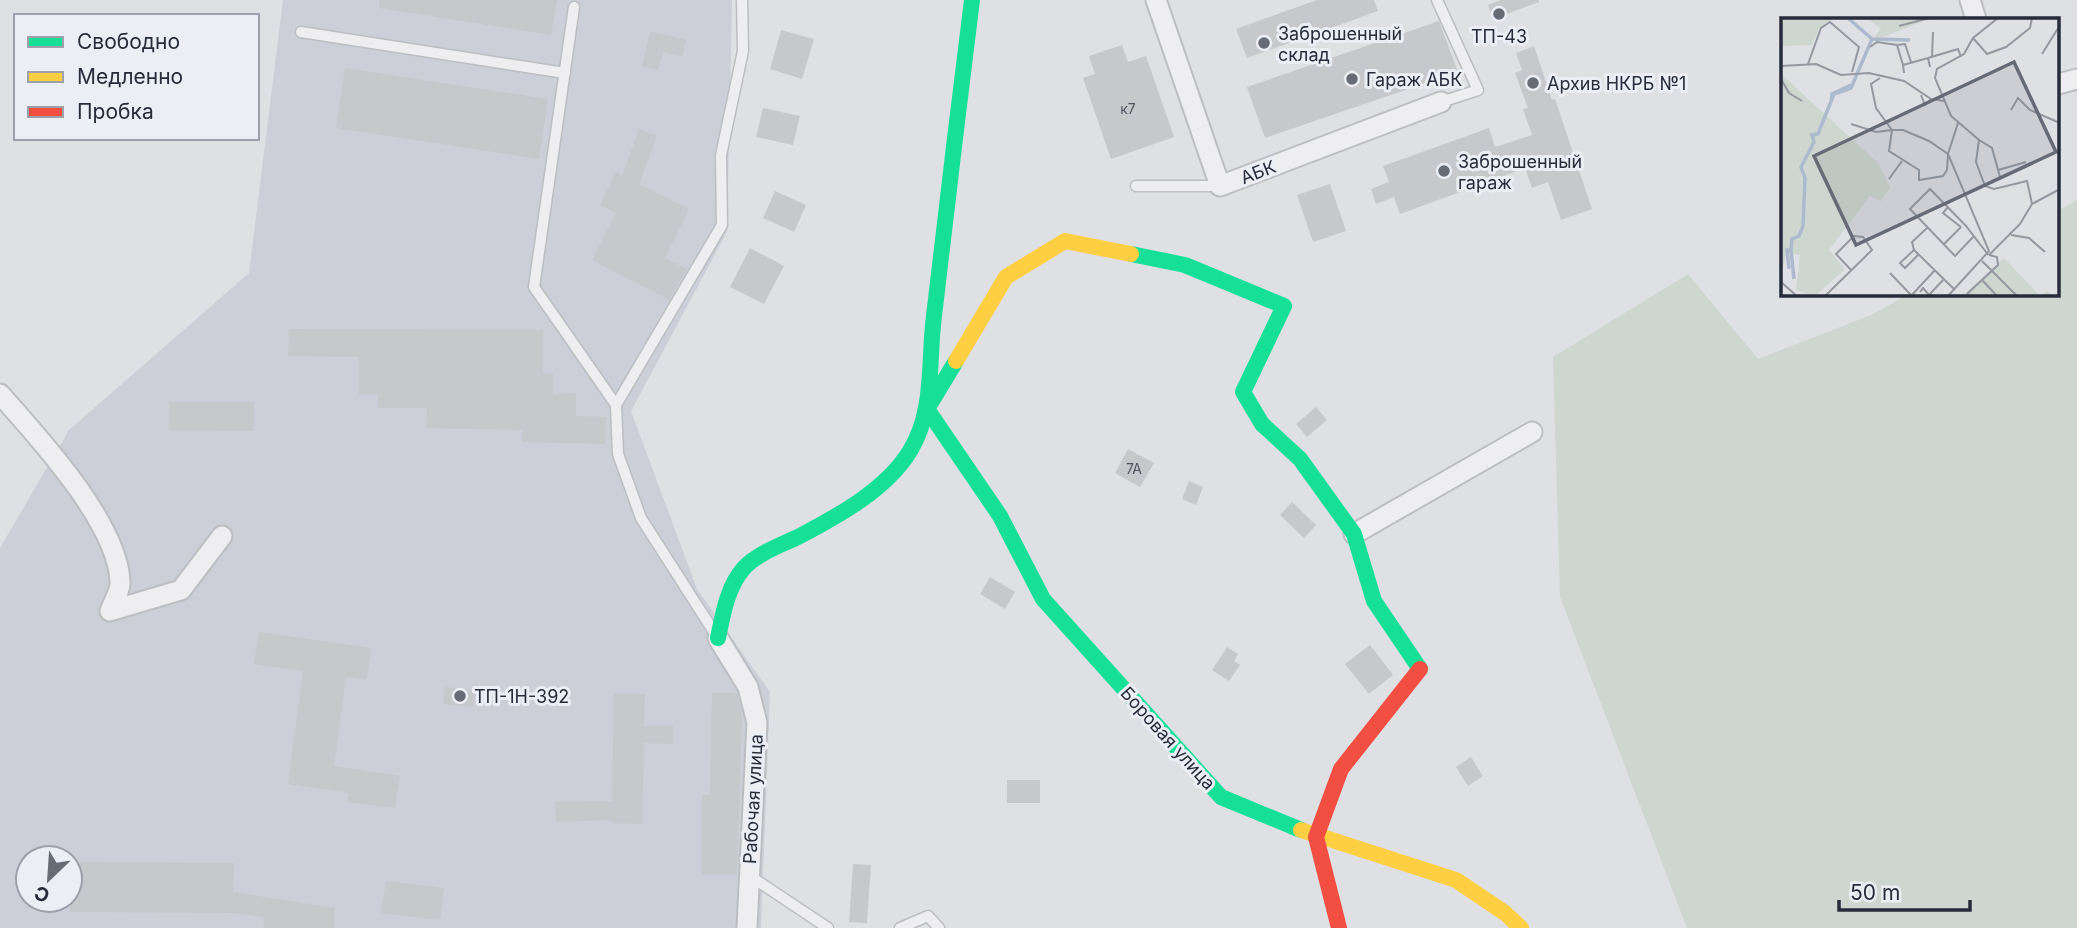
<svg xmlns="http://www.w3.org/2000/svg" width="2077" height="928" font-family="Inter,sans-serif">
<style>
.built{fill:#cccfd7;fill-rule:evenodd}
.green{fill:#ced7cf}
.building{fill:#c7c8cc}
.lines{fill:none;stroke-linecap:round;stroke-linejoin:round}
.lane-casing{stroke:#bcbec2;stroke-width:13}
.street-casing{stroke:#bcbec2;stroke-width:23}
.lane{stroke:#eeeef0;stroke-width:10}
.street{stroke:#eeeef0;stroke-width:19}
.fast{stroke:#16e098;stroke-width:16}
.slow{stroke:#ffcf43;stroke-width:16}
.jam{stroke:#f24e42;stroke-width:16}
.poi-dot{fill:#676b76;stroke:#ebeef4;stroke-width:2.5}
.labels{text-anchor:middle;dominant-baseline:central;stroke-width:6;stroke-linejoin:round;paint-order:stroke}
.number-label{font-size:14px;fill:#505460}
.poi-label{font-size:18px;fill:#272c3b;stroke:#ebeef4;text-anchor:start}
.street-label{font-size:18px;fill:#272c3b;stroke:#ebeef4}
.inset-river{fill:none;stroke:#adbace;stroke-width:3.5}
.inset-road{fill:none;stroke:#9598a0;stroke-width:2}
.view{fill:#676b76;fill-opacity:0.15;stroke:#676b76;stroke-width:3.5}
.inset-edge{fill:none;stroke:#272c3b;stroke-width:3.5}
</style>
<rect width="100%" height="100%" fill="#dee0e4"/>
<path class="built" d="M283 0H732L727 232 631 411 697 589 770 692 761 928H0V548L69 430 249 273ZM28 858H70V900H28Z"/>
<polygon class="green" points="2077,200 2077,928 1687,928 1560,597 1553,357 1688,274 1758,359 1871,315 1909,294 2058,294 2058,211"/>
<g class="building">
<polygon points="379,0 557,0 551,35 379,8"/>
<polygon points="1317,0 1374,0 1378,11 1247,58 1236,29"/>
<polygon points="1501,0 1539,0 1539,2 1493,19 1488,5"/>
<polygon points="1439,21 1458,72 1265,138 1247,87"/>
<polygon points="781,30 814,39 802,79 770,69"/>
<polygon points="650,31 686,40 682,57 663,52 658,70 642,66"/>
<polygon points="1122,45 1128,62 1146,56 1174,137 1111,159 1083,78 1095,74 1089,56"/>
<polygon points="1534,46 1552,100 1555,99 1592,209 1561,220 1548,182 1532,188 1525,168 1400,214 1394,197 1376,204 1371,189 1389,182 1383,166 1489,128 1495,147 1532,135 1523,109 1528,108 1515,73 1522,70 1516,53"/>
<polygon points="345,68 548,99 539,159 336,128"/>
<polygon points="763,108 800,116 793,145 756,137"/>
<polygon points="639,129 657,136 639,184 689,209 665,258 687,269 669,300 592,260 616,213 600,205 616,172 622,176"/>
<polygon points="1330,184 1346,231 1313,242 1297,195"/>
<polygon points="775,191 806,205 794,232 763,218"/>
<polygon points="750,248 784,266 764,304 730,287"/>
<polygon points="289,329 543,330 543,374 553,374 553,394 576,393 576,416 606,417 605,444 522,442 522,430 426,428 427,408 378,408 378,394 359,394 359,357 288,356"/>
<polygon points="169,402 254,402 254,431 169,430"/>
<polygon points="1316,407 1327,420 1307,437 1296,424"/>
<polygon points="1128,449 1154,463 1140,487 1115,473"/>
<polygon points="1189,481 1203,487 1196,505 1182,499"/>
<polygon points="1292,502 1316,525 1304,538 1280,515"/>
<polygon points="990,577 1015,592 1005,609 980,594"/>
<polygon points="259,632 371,648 367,680 346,677 334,766 400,776 395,808 347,802 349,793 288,784 303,671 254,664"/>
<polygon points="1370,645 1393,675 1369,694 1345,664"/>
<polygon points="1227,647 1238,654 1234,661 1240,665 1229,681 1212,670"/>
<polygon points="445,687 475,690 473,707 443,704"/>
<polygon points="712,693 737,693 742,715 737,874 702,874 702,795 710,795"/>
<polygon points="614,694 645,694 644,726 673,726 673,744 644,743 642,824 611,823 611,820 556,822 555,802 612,801"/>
<polygon points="1471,757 1483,776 1468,786 1456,767"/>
<rect x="1007" y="780" width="33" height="23"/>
<polygon points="70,862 234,863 233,892 335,908 334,928 263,928 264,917 233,913 70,912"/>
<polygon points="853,864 871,865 867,923 849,922"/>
<polygon points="386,881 444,888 440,920 381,913"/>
</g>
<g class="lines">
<g class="lane-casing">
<g id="lane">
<polyline points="1437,0 1478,90 1441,102"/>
<polyline points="574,7 534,287 616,405"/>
<polyline points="301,32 565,73"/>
<polyline points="1136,186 1220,186"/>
<polyline points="714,632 641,518 618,454 616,405 722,225 721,155 743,51 742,0"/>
<polyline points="750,876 828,928"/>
<polyline points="900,928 928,916 939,928"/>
</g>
</g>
<g class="street-casing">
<g id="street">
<polyline points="1156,0 1220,186 1441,102"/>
<polyline points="1970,0 1976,19"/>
<polyline points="2058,84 2077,79"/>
<path d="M0 394C38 437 117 522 120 581 121 590 113 603 110 611L181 590 222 536"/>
<polyline points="1354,534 1532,432"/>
<polyline points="718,638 748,687 757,723 747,928"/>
</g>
</g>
<use href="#lane" class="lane"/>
<use href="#street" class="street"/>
<g class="fast">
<polyline points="1131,254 1185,265 1284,306 1243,392 1262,424 1300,459 1354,534 1374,601 1420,669"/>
<polyline points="956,361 927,409 1000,516 1043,599 1221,797 1301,830"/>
<path d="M718 638C723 614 727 588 743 569 756 554 781 545 798 537 838 516 886 490 910 451 935 410 928 361 934 316 946 211 959 105 972 0"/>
</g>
<g class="slow">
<polyline points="956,361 1006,277 1065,241 1131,254"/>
<polyline points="1301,830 1456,880 1505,913 1521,928"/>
</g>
<polyline class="jam" points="1339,928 1316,837 1341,769 1420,669"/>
</g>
<g class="poi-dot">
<circle cx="1499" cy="14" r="7"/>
<circle cx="1264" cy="43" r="7"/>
<circle cx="1352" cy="79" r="7"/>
<circle cx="1533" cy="83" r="7"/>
<circle cx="1444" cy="171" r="7"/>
<circle cx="460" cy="696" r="7"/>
</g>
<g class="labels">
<g class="number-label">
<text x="1128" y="108">к7</text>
<text x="1134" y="468">7А</text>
</g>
<g class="poi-label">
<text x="1278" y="33">Заброшенный<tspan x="1278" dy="21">склад</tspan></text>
<text x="1499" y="36" text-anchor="middle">ТП-43</text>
<text x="1366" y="79">Гараж АБК</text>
<text x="1547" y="83">Архив НКРБ №1</text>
<text x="1458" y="161">Заброшенный<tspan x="1458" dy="21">гараж</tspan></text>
<text x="474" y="696">ТП-1Н-392</text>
</g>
<g class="street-label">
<text transform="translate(1258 172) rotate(-21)">АБК</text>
<text transform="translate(1168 738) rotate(48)">Боровая улица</text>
<text transform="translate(753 799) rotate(-87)">Рабочая улица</text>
</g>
</g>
<g transform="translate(1781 18)">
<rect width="278" height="278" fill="#dee0e4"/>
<path d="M0 0H53L39 9 31 27 0 28ZM84 0H151L91 23 100 10ZM0 56 98 146 109 169 100 183 89 178 48 232 64 251 34 278 15 272 19 237 6 235 0 254ZM223 240 259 278 266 273 273 278 182 277Z" fill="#ced7cf"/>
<path class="inset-river" d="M91 21 129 22M50 84 51 76 70 67M10 232 13 261M8 251 6 232H10L11 221 18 218 22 208 24 160 20 149 33 124 31 117 37 116 53 76 70 70 91 21 67 0"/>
<path class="inset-road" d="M217 0 192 20 183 36 156 51 154 60 170 98 198 122 195 144 204 168 213 171 246 163 251 186M118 8 148 0M192 20 206 36 225 29 249 10 251 0M116 27 124 26 130 44M89 29 96 24 116 27 122 47M261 36 279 7M151 39 152 14M27 46 40 10 49 4 78 29 71 54M0 48 35 46 60 57 88 55 123 63 150 81M149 49 147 40 177 31 180 39M123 55 122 47 147 40M0 61 8 75 21 83M140 77 144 87 150 81 163 83M230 92 237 80 249 92 279 105M70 106 95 114 111 112H122L148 123 167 136 166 152 162 158 138 162V152L108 133 111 112 95 90 90 66 99 60M198 122 211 130 219 159M217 152 245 144M108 161 121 143M167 189 162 195 180 209M230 217 248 220 264 234M193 218 174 238 129 191 149 171 185 208 205 234 207 237M162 227 180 209M133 232 131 224 146 210M138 236 124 250 119 245 133 232 174 272M208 237 239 206 251 186 279 171M201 243 237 279M109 255 130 277M201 262 217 279M0 264 17 279M139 274 142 270 148 277 163 261M186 276 217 247 216 239 208 237M43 279 91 232 82 219 73 218 55 236 70 252M129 279 154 252M166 279 208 233 167 136 177 105"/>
<path class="view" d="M233 44 275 134 75 227 33 138Z"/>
<rect width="278" height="278" class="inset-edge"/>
</g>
<rect x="14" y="14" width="245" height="126" fill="#ebeef4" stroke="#9da0aa" stroke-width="2"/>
<rect x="28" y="37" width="35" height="10" fill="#16e098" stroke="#9da0aa" stroke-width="2"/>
<text x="77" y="49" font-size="21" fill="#272c3b">Свободно</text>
<rect x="28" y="72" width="35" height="10" fill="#ffcf43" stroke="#9da0aa" stroke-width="2"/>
<text x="77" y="84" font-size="21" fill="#272c3b">Медленно</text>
<rect x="28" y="107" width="35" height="10" fill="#f24e42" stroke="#9da0aa" stroke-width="2"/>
<text x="77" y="119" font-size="21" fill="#272c3b">Пробка</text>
<g transform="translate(49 879) rotate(205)"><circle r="33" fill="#ebeef4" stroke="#9da0aa" stroke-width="2"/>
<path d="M0-5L12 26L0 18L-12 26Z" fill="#676b76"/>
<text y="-10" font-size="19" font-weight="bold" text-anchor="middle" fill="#272c3b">С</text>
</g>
<path d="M1839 900v10h131v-10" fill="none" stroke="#272c3b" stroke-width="3.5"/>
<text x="1850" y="900" font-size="21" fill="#272c3b" stroke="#ebeef4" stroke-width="5" paint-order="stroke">50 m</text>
</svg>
